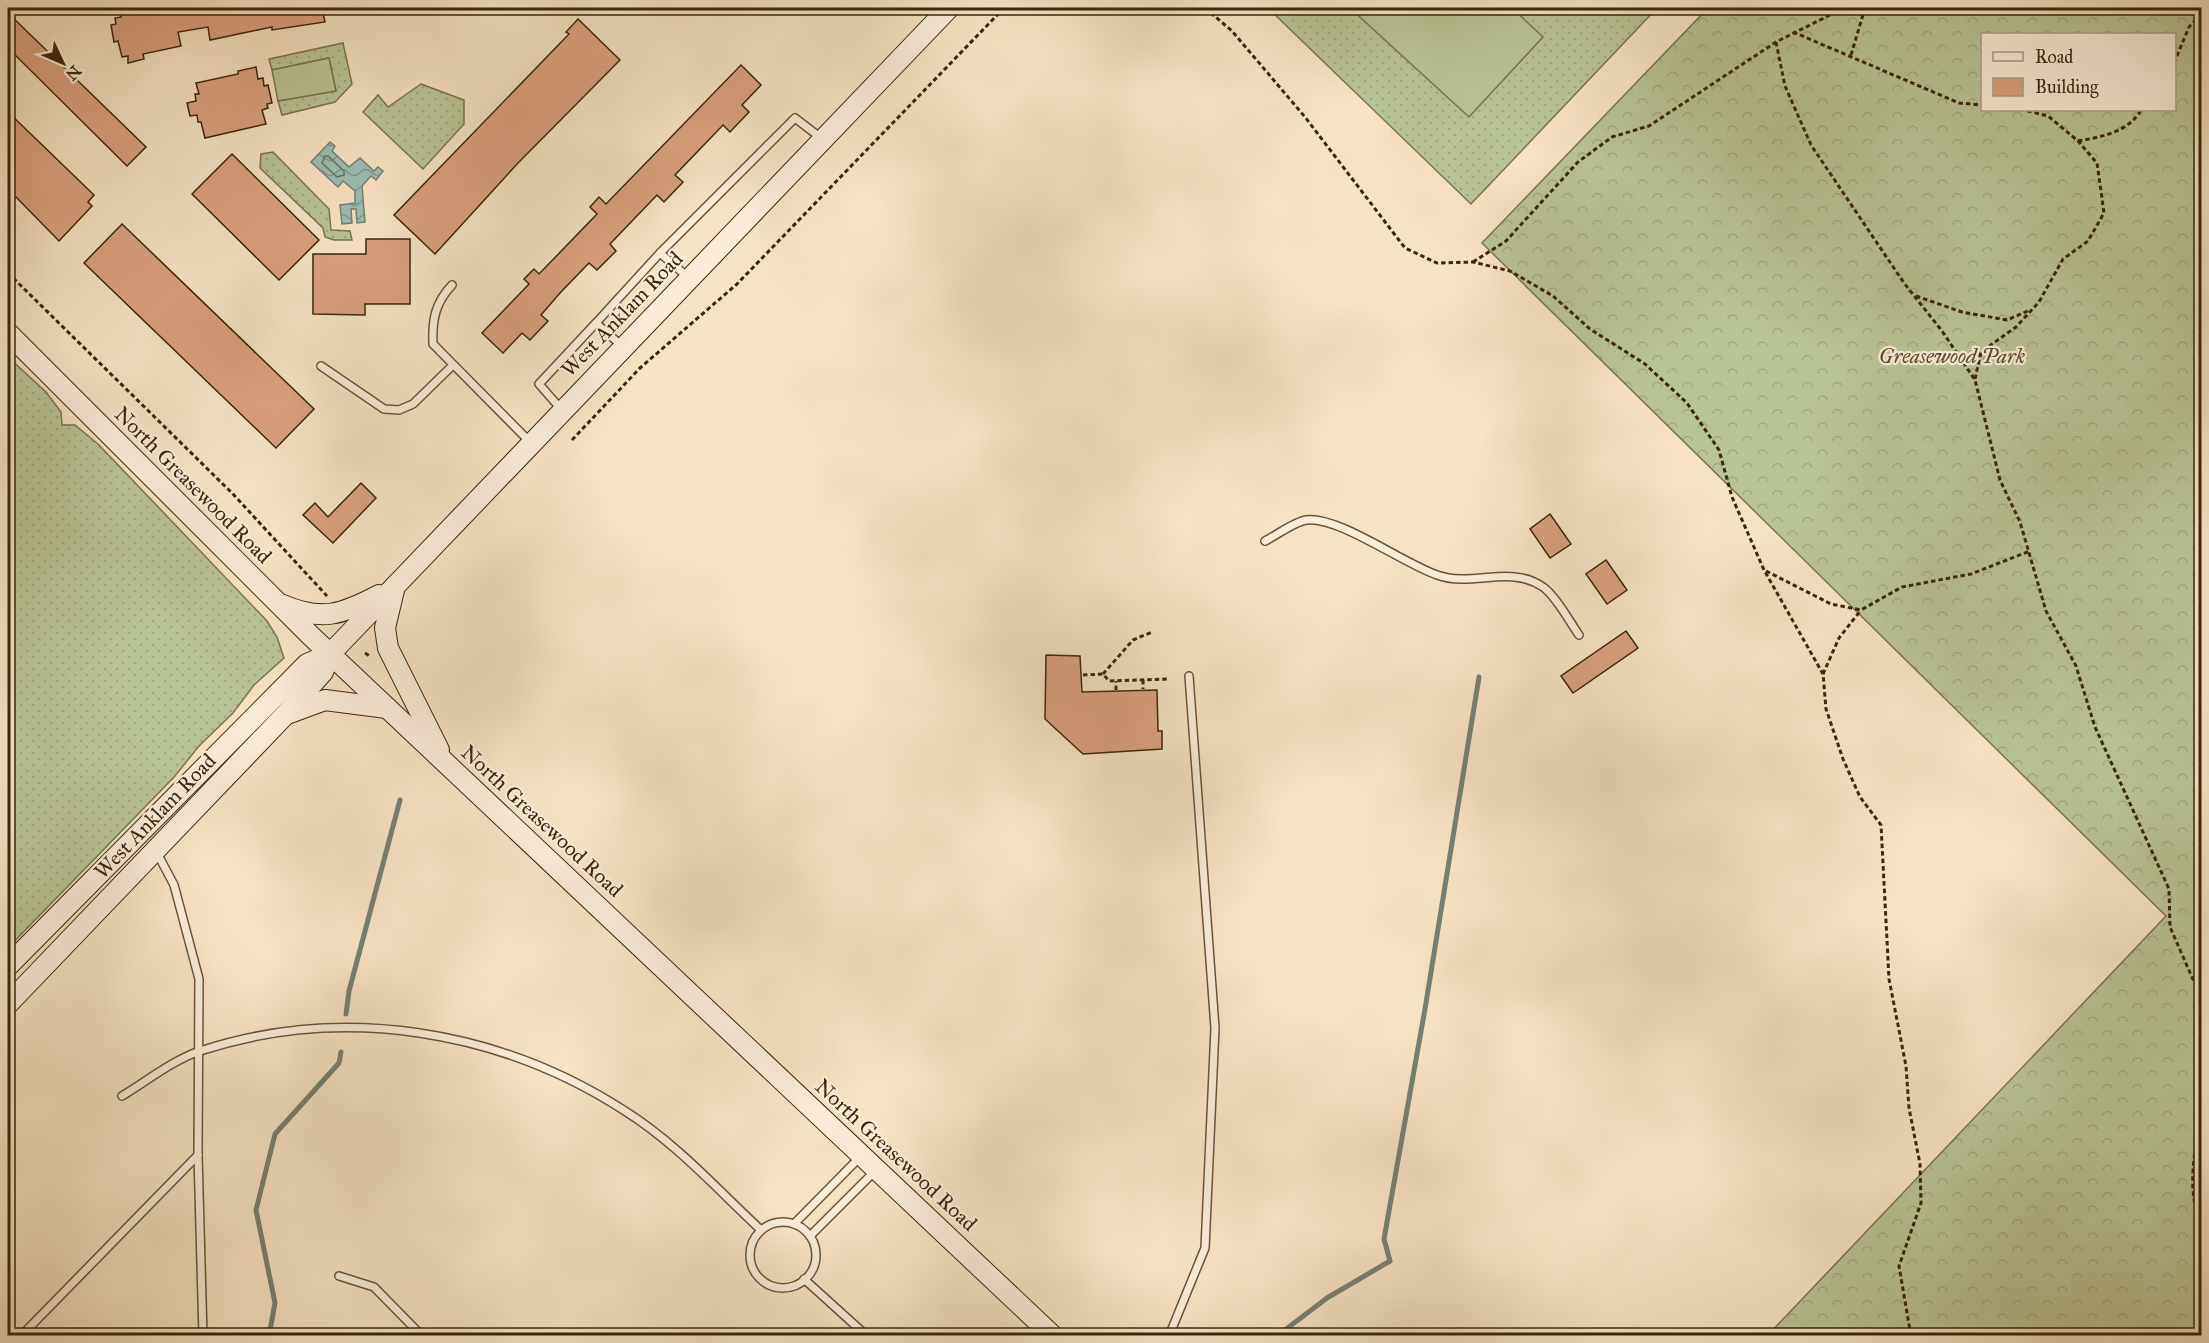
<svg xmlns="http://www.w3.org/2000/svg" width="2209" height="1343" font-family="'IM FELL Great Primer',serif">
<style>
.grass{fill:url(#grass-dots);stroke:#7a7550;stroke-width:1.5}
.forest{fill:url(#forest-crowns);stroke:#7a7550;stroke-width:1.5;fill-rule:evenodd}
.pitch{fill:#b9c496;stroke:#7a7550;stroke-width:1.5}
.water{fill:url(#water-waves);stroke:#758171;stroke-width:1.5}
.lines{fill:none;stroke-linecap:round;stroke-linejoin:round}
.shore{stroke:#6c7260;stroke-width:1.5}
.stream{stroke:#758171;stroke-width:5}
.building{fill:#daa17f;stroke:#3a260a;stroke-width:1.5}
.lane-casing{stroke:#695538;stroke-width:10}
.secondary-casing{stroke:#3a260a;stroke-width:22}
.path{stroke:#3a260a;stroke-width:3;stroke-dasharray:4.5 3;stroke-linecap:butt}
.lane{stroke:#faedd8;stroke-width:7}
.secondary{stroke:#faedd8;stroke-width:20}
.labels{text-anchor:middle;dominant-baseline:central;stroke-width:4.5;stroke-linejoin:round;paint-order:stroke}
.street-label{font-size:21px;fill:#3a260a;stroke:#faedd8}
.park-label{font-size:21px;font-style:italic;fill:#5a4e2d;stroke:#faedd8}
</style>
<defs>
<pattern id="grass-dots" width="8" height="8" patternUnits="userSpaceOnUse" patternTransform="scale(1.5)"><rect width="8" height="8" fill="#b9c496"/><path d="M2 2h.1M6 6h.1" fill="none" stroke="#a0a880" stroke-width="1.8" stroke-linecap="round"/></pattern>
<pattern id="forest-crowns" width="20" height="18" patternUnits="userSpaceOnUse" patternTransform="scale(1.5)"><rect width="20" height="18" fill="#b9c496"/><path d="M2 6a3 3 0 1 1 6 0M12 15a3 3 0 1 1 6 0" fill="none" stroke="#a0a880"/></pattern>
<pattern id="water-waves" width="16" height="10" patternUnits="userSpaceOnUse" patternTransform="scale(1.5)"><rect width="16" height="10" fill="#9dbeb6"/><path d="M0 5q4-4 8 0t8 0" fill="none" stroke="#819a92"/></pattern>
</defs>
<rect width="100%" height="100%" fill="#f7e3c3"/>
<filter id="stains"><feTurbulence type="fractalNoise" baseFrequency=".00333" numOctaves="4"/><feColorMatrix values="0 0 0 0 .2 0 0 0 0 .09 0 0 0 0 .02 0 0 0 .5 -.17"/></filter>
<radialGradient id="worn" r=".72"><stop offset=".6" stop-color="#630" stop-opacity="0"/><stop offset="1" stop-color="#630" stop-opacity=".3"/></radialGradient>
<g class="grass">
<polygon points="1268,8 1657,8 1471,204"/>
<polygon points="343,43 352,84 335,102 282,115 278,101 336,91 329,58 272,70 269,59"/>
<polygon points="421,84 464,100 464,124 423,169 363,112 378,95 388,107"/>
<polygon points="273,152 329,209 331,230 350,231 352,240 334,240 325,237 323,228 260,168 261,154"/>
<polygon points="8,357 46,392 61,412 62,425 75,425 99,445 267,621 277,637 284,658 254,685 233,713 199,746 175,776 8,948"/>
</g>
<path class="forest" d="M1708 8H2201V1335H1768L2166 916 1482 243ZM1982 34H2174V110H1982Z"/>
<g class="pitch">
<polygon points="1350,8 1512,8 1543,37 1469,117"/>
<polygon points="329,58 336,91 278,101 272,70"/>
</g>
<polygon class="water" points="330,142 335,146 332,151 349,167 360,158 374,171 378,167 383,171 376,180 371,176 362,186 365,222 357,223 356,209 351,209 352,223 342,224 340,205 355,203 355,191 343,181 338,187 311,162"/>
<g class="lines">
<polygon class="shore" points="325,156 328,156 344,171 344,175 337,177 322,163"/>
<g class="stream">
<polyline points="2198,8 2202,16"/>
<polyline points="346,1014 349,991 400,800"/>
<polyline points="269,1336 275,1303 256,1210 275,1134 339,1063 341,1052"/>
<polyline points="1277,1336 1327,1298 1390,1261 1384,1239 1425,1009 1479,677"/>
</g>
</g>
<g class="building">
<polygon points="119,8 322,8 325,22 272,30 272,27 210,40 208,27 178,32 181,46 143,54 144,59 128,63 128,56 122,57 118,41 114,42 111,25 116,24 115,18 121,17"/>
<polygon points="8,13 146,147 127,166 8,48"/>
<polygon points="578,19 620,60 518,163 435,254 394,215 569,34 566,32"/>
<polygon points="741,65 761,85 742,105 749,112 730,132 723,125 675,175 683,182 664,202 657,195 610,244 616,251 597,270 589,263 560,293 541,315 548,321 530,340 522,333 503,353 482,333 529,284 524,279 534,269 539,274 597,214 590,207 599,197 606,204"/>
<polygon points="256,67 258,79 263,78 264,86 268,85 272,103 267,104 268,108 262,110 266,124 205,138 201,122 198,122 197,115 190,116 187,103 196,101 195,94 199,94 196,83 238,74 238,71"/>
<polygon points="8,112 94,195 88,202 92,206 59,241 16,197 8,205"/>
<polygon points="232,154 319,240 279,280 192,194"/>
<polygon points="122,224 314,409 276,448 84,263"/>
<polygon points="366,239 410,239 410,304 365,304 365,315 313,314 313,254 366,254"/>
<polygon points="361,483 376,498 333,543 303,515 315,503 328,517"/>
<polygon points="1550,514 1571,544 1550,558 1530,529"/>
<polygon points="1606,560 1627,590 1607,604 1586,574"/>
<polygon points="1626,631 1638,648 1573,693 1561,676"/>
<polygon points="1046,655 1080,656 1082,692 1157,690 1158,731 1162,731 1162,749 1083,754 1045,719"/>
</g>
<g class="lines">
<g class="lane-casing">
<g id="lane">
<polyline points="689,278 660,253 795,118 821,138"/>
<path d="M452 285C435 303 432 320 433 344L530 442"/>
<polyline points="622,346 596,323 660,253"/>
<polyline points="321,366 384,409 399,410 413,404 452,366"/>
<polyline points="561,409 539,384 596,323"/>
<path d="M1265 541C1277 535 1294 522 1306 520 1339 516 1402 563 1437 575 1473 588 1510 564 1543 587 1555 595 1570 622 1579 635"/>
<polyline points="156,851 174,885 199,979 198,1155 203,1336"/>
<path d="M122 1096C145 1082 175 1059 200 1051 343 1004 500 1030 625 1111 676 1143 718 1190 761 1230"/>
<circle cx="783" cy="1255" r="33"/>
<polyline points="794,1224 860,1157"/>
<polyline points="810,1236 876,1170"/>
<polyline points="339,1276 374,1287 422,1336"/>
<polyline points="804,1279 867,1336"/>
<polyline points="21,1336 198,1155"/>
<polyline points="1169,1336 1205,1248 1215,1028 1189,676"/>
</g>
</g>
<g class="secondary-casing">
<g id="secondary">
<polyline points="8,333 311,636 1053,1336"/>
<polyline points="395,586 385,628 388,648 439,750"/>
<path d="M283 605C322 622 343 614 379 595"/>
<polyline points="290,713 325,700 387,708"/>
<polyline points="8,966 307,664 330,654"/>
<polyline points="8,1004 285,715 323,672 330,654 949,8"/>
</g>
</g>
<g class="path">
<polyline points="1205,8 1232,31 1305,117 1405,248 1437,263 1473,262 1510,271 1553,296 1590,329 1645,364 1687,403 1719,450 1732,497 1764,570 1823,674 1826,709 1843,759 1860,797 1881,825 1889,979 1906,1066 1909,1108 1920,1164 1921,1203 1899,1266 1911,1336"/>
<polyline points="1793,32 1959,103 1982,105"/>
<polyline points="1776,42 1785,86 1811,145 1904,283 1942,331 1975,380 2000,480 2020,522 2046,611 2076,666 2095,727 2169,889 2170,927 2202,1000"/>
<polyline points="1851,55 1865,8"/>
<polyline points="2174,63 2189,27 2202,13"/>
<path d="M2078 141C2101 137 2129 132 2141 110"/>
<polyline points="1473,262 1506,241 1578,162 1612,137 1649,126 1776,42 1844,8"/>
<polyline points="8,273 232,493 327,596"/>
<polyline points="1916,296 1962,312 2007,320 2030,310"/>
<polyline points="1975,379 1981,352 2016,327 2039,302 2063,259 2088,241 2104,213 2097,163 2078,141 2048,116 2024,110"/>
<polyline points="572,440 640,368 737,284 1004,8"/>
<polyline points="1766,571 1831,604 1861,610 1902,587 1971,574 2030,551"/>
<polyline points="365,653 371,657"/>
<polyline points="1103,674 1133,640 1152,632"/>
<polyline points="1823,674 1839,638 1861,610"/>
<polyline points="1083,675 1103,674 1109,681 1169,679"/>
<polyline points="1143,680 1143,689"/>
<polyline points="1116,690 1116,681"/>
<path d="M2202 1117C2194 1149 2186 1195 2202 1225"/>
</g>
<use href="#lane" class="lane"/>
<use href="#secondary" class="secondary"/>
</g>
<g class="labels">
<g class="street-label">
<text transform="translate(622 314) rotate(-46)">West Anklam Road</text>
<text transform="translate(193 485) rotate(45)">North Greasewood Road</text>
<text transform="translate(155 816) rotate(-46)">West Anklam Road</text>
<text transform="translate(542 821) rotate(43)">North Greasewood Road</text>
<text transform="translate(896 1155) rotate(43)">North Greasewood Road</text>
</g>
<g class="park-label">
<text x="1952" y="356">Greasewood Park</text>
</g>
</g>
<rect width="2209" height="1343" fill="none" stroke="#f7e3c3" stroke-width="30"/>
<rect x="9" y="9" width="2191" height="1325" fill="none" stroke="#3a260a" stroke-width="3"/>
<rect x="15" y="15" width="2179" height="1313" fill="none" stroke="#3a260a" stroke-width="1.5"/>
<rect x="1981" y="33" width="195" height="78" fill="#faedd8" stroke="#ad9d86" stroke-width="1.5"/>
<rect x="1993" y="52" width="30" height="9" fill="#faedd8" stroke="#ad9d86" stroke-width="1.5"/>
<text x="2035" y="63" font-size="18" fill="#3a260a">Road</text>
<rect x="1993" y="78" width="30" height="18" fill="#daa17f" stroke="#ad9d86" stroke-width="1.5"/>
<text x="2035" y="93" font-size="18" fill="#3a260a">Building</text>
<g transform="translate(63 63) rotate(134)" stroke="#faedd8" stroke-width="4.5" paint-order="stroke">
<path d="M0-4.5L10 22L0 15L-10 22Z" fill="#3a260a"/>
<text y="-9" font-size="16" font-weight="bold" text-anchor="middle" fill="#3a260a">N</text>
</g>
<rect width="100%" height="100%" filter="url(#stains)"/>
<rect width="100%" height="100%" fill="url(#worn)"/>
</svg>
